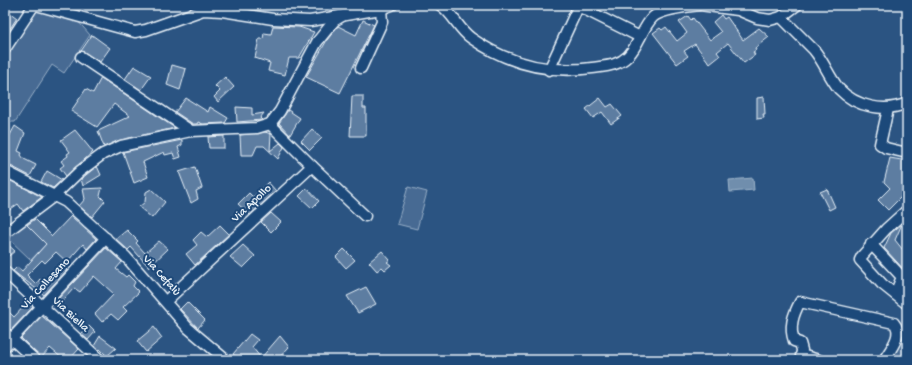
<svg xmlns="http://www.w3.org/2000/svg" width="912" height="365" font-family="'Gochi Hand',sans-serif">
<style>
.green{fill:#476b93;stroke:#98aec6}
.water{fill:#708ead;stroke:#a0b6cb}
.building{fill:#5d7da1;stroke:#e8f1f8}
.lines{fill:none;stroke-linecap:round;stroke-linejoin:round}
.minor-casing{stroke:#e8f1f8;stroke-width:13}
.minor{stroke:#1f4a7a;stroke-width:10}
.labels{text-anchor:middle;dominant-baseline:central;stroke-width:4;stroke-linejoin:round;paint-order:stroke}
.street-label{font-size:12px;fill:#e8f1f8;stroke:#1f4a7a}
</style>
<rect width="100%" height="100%" fill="#2b5482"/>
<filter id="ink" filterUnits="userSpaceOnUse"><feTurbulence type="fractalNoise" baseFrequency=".025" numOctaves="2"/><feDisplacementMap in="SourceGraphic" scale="8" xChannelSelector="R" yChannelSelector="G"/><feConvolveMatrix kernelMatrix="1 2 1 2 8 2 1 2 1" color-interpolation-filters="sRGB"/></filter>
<g filter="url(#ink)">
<g class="green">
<polygon points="35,7 76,19 90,35 64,73 52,65 15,122 5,122 5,54"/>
<polygon points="408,187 427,192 417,229 397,224"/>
<polygon points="25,223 46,244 31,260 7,237"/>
<polygon points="902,338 907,341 907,360 889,360"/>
</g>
<polygon class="water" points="753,178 754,190 730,192 729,180"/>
<g class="building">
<polygon points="5,9 17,18 5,36"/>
<polygon points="721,15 724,19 727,17 743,40 759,28 769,37 755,48 756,50 753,52 755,55 744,63 728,43 717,52 720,56 710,64 695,44 684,51 688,56 677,64 653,33 660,28 662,30 666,27 677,41 687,33 679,22 688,16 691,20 693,18 710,40 721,32 713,22"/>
<polygon points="363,20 374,25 340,93 306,77 327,40 338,26 356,35"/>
<polygon points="273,26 299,27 314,32 299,58 289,58 285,75 268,71 270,63 255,58 259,39 263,39 264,33 271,34"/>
<polygon points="92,35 110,48 100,62 81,51"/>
<polygon points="172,65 186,69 180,90 167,85"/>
<polygon points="134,66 151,76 141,90 125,79"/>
<polygon points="225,77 234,87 218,102 214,97 220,91 215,86"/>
<polygon points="101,78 175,128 120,140 104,147 98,131 130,116 114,104 97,127 71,111 86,89 93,93"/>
<polygon points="352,96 363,96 363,108 366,108 366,136 350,136"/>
<polygon points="764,97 765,114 763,114 764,118 757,119 757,98"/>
<polygon points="186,98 208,112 210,107 228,118 225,123 203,124 198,122 197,124 193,124 175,112"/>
<polygon points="600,98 607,107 612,104 622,116 611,124 602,112 593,118 586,109"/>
<polygon points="236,107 252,108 252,115 264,113 260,118 262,120 237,122"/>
<polygon points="288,110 300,118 290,135 279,123"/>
<polygon points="15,126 25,133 18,151 22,153 21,155 24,159 36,165 30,176 5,163 5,144"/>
<polygon points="312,129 322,138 310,150 301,141"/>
<polygon points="75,130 93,152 66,176 60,168 64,165 61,161 68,156 67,154 70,152 61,140"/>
<polygon points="265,132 271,134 270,151 280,143 284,147 278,159 264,146 257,146 253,155 241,155 240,135"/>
<polygon points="224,136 224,148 209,148 208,137"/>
<polygon points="182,140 182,145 178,147 181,157 175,159 173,153 165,155 164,152 143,162 148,177 134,183 123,152"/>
<polygon points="890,158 907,161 907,177 904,180 907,182 907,191 888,210 878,200 890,188 884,182"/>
<polygon points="97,166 101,175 83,186 81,179"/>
<polygon points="195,167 202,188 196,191 198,199 191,203 179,172"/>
<polygon points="47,171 62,180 53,188 41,182"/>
<polygon points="5,178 42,197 23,211 18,204 5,213"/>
<polygon points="268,182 276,191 250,215 238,204 249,193 253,197"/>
<polygon points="102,188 100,196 105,201 92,217 79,206 85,199 83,189"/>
<polygon points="307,188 319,201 312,208 299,196"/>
<polygon points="151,189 165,202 152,218 139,207 145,202 146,192"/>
<polygon points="827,189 835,207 829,210 820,192"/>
<polygon points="271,213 281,222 271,232 261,222"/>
<polygon points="71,216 96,239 87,249 83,244 67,262 56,252 45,263 42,260 27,275 36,284 40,279 44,283 61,264 67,270 44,295 13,271 17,267 22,271 46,244 27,225 35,219 52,236"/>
<polygon points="902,224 895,240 903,250 907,242 907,273 884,248 891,233"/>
<polygon points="220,225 229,234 195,265 186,254 197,245 193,240 201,232 207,237"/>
<polygon points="127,230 138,241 136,243 145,253 159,241 168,249 149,267 131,247 128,250 116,239"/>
<polygon points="5,242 15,251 5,259"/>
<polygon points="243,245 255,256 243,268 230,257"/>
<polygon points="106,248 122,262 116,269 126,277 128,275 135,282 133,286 139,292 123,307 127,311 118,320 111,314 102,322 95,314 114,294 94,276 80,292 74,288 58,306 54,303"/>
<polygon points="344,249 355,260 346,268 336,257"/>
<polygon points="382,251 390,260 387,262 391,265 385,270 382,267 377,271 369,262"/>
<polygon points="366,287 376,304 358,313 347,296"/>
<polygon points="28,302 33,307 11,330 5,327 5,308 14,317"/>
<polygon points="187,302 205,320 198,328 180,309"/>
<polygon points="42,316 79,349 69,360 64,360 50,348 41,358 21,338"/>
<polygon points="89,326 95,332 88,340 81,334"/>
<polygon points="154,327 162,338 146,352 137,341"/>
<polygon points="250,334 258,340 252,347 261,358 280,336 289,347 277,360 240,360 233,354"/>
<polygon points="100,336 116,348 107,356 100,349 99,350 94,346"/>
</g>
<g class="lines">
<g class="minor-casing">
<g id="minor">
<polyline points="36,5 135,32 146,30 203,10 222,11 273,19 310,21 381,9 392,5"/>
<path d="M440 5C453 13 458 29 471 38 508 64 547 74 592 68 606 66 618 66 628 56 639 45 642 28 653 17 662 9 687 7 699 5"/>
<polyline points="576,5 640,37"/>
<polyline points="700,5 738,10 757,18 770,20 781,17 797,5"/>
<path d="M781 17C792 28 803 39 814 50 824 62 829 77 839 89 856 107 885 113 907 103"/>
<polyline points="5,49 34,5"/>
<polyline points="81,57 191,131"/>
<polyline points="361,68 382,22 381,9"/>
<polyline points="549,70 579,5"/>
<polyline points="888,109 880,144 886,148 907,153"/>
<polyline points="312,166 365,216"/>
<polyline points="5,171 66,202 126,257 188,328 226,360"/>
<polyline points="907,210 886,229 862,256 860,260 882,284 907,304"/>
<polyline points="5,233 54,196 80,171 103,154 121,146 191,131 257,128 270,124 280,111 317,42 334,21 344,15"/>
<polyline points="871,244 902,277 895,294"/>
<polyline points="5,272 100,360"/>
<polyline points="166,301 312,166 270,124"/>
<polyline points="5,333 35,360"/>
<polyline points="5,346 106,238"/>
<polyline points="801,355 819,360"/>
<path d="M801 360 802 350 800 343 794 341C789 327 793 315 800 302L894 323C904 334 890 350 884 360"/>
</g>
</g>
<use href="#minor" class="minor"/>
</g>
</g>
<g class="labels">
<g class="street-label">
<text transform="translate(252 204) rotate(-43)">Via Apollo</text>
<text transform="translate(161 276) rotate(48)">Via Cefalù</text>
<text transform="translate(46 284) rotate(-47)">Via Collesano</text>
<text transform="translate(70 315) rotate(43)">Via Biella</text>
</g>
</g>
<rect width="912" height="365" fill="none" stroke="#1f4a7a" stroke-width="20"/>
<rect x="10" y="10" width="892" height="345" fill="none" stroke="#e8f1f8" stroke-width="1.5" filter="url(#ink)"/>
</svg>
